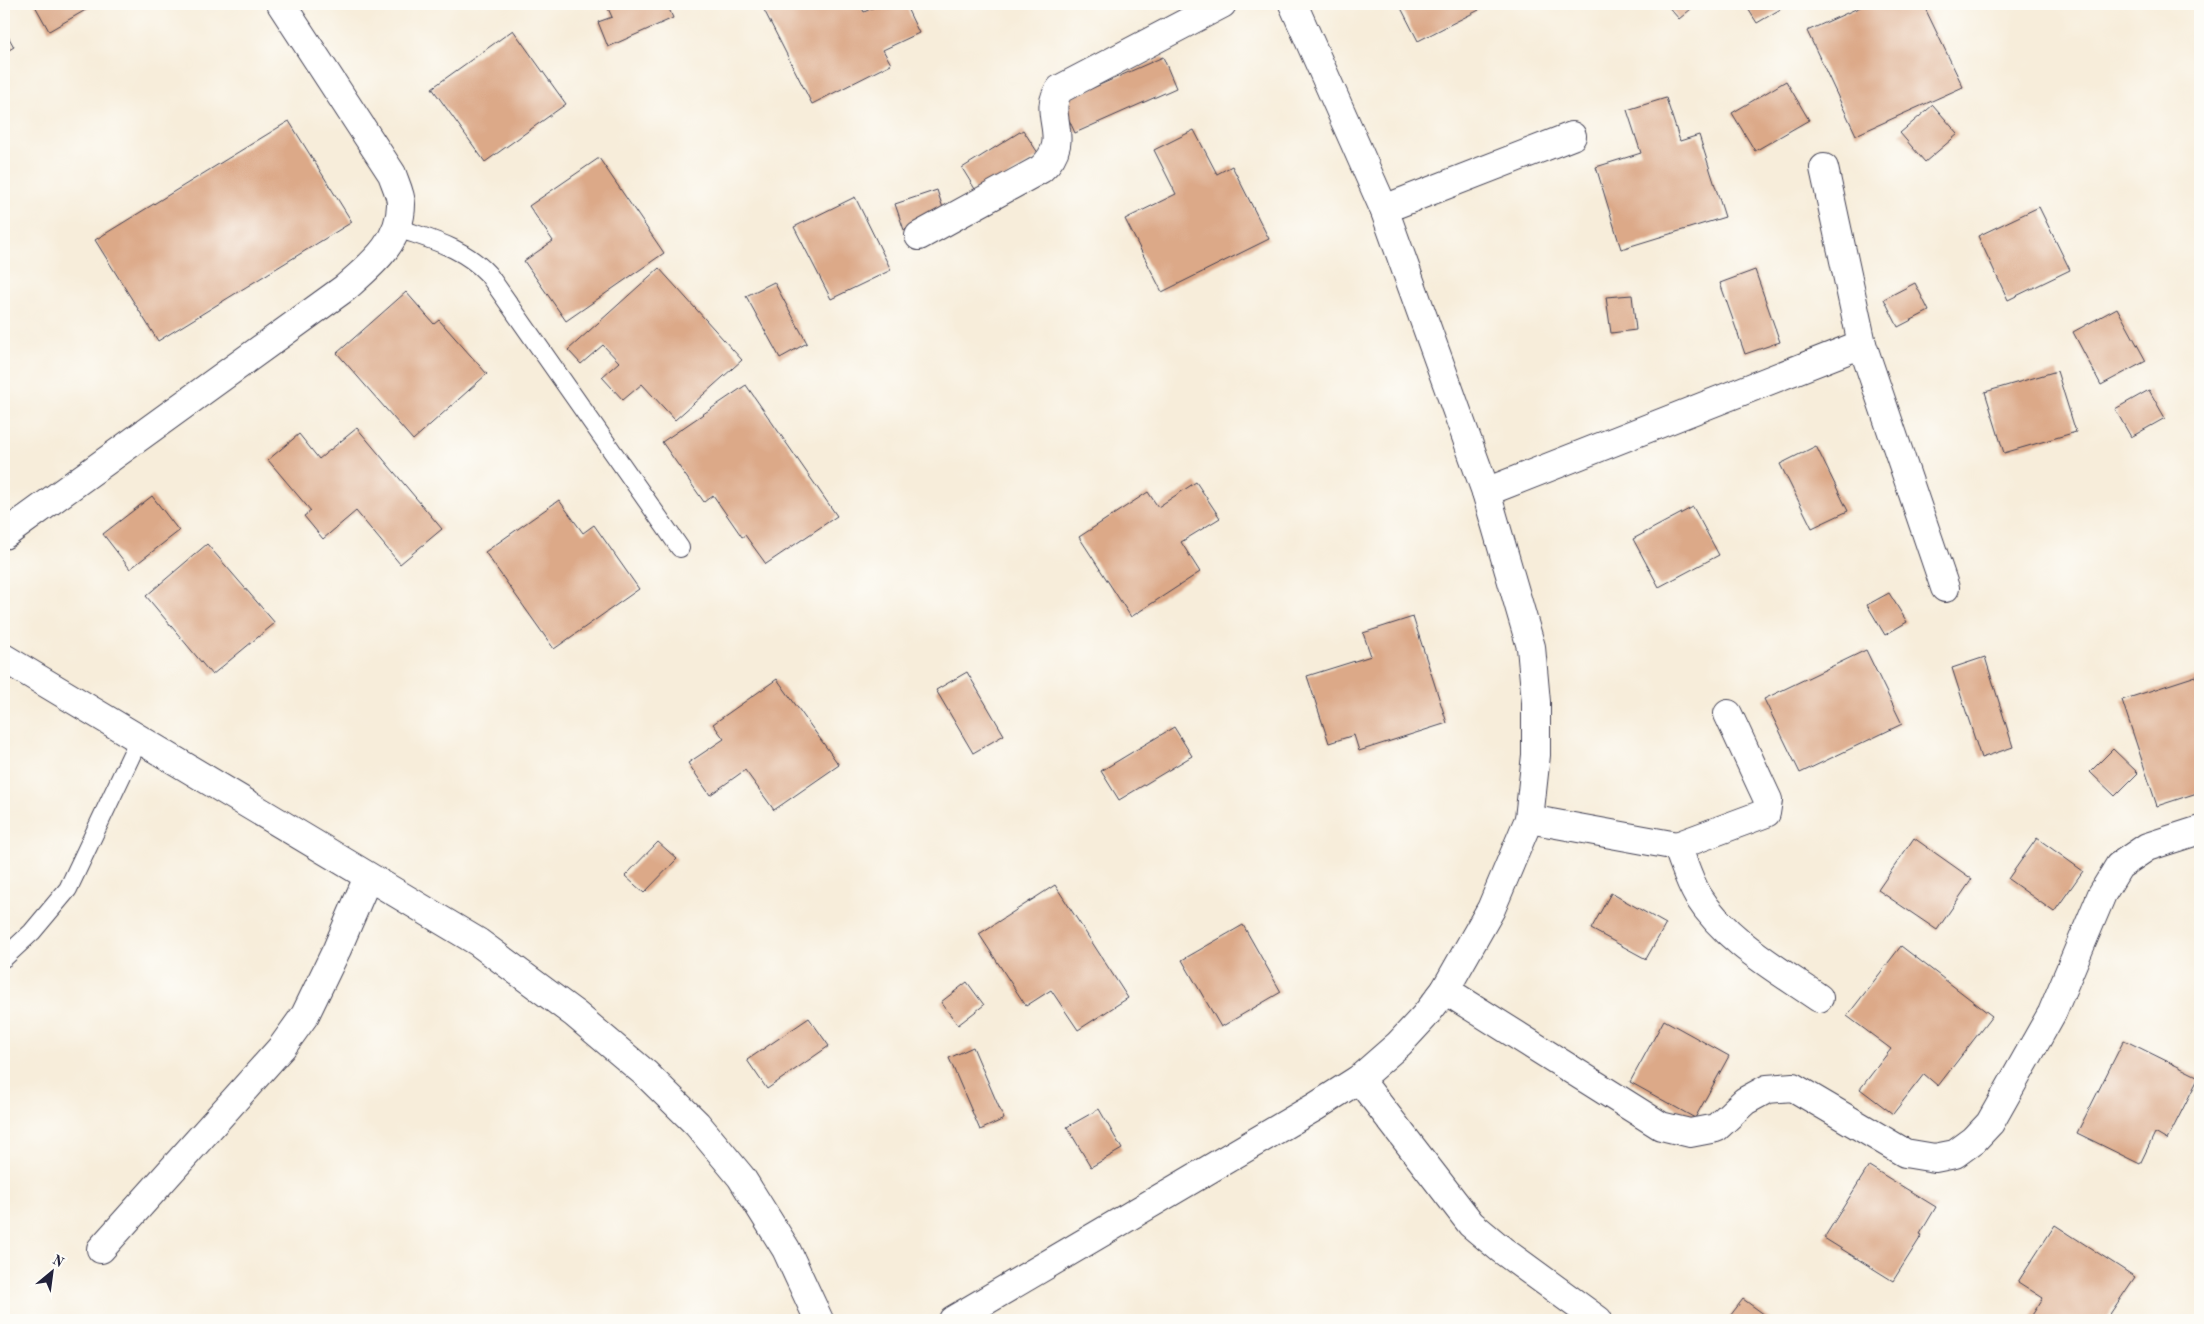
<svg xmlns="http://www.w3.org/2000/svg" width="2204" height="1324" font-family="'Old Standard TT',serif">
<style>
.building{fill:#dca988}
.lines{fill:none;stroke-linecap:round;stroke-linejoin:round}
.lane-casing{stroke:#424053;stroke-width:20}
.street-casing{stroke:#424053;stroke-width:30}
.lane{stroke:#fff;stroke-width:18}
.street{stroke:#fff;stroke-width:28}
</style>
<rect width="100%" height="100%" fill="#fdfcf7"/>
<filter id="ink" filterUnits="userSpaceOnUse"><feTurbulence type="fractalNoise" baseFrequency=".02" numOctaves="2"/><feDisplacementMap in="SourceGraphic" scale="10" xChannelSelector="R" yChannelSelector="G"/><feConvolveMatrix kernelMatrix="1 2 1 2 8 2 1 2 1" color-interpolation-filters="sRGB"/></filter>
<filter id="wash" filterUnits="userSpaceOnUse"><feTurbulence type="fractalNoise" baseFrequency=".0096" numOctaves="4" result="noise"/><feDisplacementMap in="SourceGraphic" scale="20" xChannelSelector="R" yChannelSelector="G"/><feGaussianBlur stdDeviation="1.12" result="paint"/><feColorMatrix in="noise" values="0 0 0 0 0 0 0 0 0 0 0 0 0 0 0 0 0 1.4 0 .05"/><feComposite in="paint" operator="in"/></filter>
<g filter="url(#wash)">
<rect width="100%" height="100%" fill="#f7edda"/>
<g id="blocks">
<g class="building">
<polygon points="34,4 96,4 49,31"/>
<polygon points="606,4 667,4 673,18 608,47 598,22 612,17"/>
<polygon points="761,4 860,4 864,12 881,4 905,4 919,33 883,50 891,64 812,104"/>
<polygon points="1399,4 1476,4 1479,10 1418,41"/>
<polygon points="1666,4 1697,4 1679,19"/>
<polygon points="1745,4 1789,4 1757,23"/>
<polygon points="1867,4 1923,4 1963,87 1856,135 1807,31"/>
<polygon points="4,29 14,47 4,53"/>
<polygon points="513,30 566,104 485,162 432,88"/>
<polygon points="1163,57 1176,88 1075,133 1061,102"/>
<polygon points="1786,81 1809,120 1755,151 1732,113"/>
<polygon points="1666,98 1680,141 1699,135 1725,217 1621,249 1596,167 1641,153 1627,110"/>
<polygon points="1933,105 1958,134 1925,162 1900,133"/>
<polygon points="289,121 352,222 158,341 95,240"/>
<polygon points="1023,130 1040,156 978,194 962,168"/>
<polygon points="1194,130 1217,174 1232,166 1269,239 1162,292 1125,219 1176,194 1154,150"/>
<polygon points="599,158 664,253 566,321 524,261 553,241 529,206"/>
<polygon points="937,190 946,217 904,230 895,204"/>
<polygon points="855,197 891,270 831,299 794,227"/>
<polygon points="2039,207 2070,270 2008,300 1978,236"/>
<polygon points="659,268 742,360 675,420 642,384 623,400 602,377 619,362 603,345 581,364 568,350"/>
<polygon points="1755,270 1780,342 1745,354 1720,283"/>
<polygon points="774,282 807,343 780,358 746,296"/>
<polygon points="1915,283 1929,311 1898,327 1884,299"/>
<polygon points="406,292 434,324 439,320 487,374 413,440 337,353"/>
<polygon points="1632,295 1636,330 1611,333 1606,297"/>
<polygon points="2117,308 2146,361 2101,385 2073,332"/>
<polygon points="2057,371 2076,432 2004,453 1985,392"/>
<polygon points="746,385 837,516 766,564 745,535 742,537 713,495 704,502 662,442"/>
<polygon points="2149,390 2165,418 2131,437 2115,409"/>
<polygon points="357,428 442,529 400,564 356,511 323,539 304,516 311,511 268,460 299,434 319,459"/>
<polygon points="1816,446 1848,511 1812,528 1780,464"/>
<polygon points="1196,482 1220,518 1181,542 1200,572 1131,617 1079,537 1148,492 1158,507"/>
<polygon points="152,496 179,531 130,569 103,534"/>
<polygon points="559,500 583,533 594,525 639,589 554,649 485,552"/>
<polygon points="1693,507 1719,555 1659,587 1633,539"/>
<polygon points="207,544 275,623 212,675 146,596"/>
<polygon points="1889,593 1907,622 1885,635 1867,605"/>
<polygon points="1413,617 1447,723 1359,751 1354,735 1329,743 1307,676 1371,656 1363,633"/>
<polygon points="1866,650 1902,724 1800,773 1764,699"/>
<polygon points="1985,657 2013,747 1981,758 1952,668"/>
<polygon points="967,672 1004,735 973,753 936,690"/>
<polygon points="2196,676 2200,689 2200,792 2157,806 2122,700"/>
<polygon points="777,679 839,765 774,810 745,770 710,795 688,763 724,739 713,724"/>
<polygon points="1174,727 1192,756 1119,800 1101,771"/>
<polygon points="2113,749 2138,773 2115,796 2090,772"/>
<polygon points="1914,838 1972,879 1937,930 1878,890"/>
<polygon points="2037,838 2083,871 2054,912 2008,879"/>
<polygon points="658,842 677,859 644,893 625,876"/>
<polygon points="1055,885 1128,998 1078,1030 1051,990 1026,1006 979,934"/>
<polygon points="1611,893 1666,924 1646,959 1591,929"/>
<polygon points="1243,925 1281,992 1221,1027 1182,960"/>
<polygon points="1901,946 1992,1016 1938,1086 1924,1074 1893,1114 1860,1089 1891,1049 1847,1016"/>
<polygon points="967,982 984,1005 958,1025 941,1002"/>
<polygon points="809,1018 829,1046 767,1089 747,1060"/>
<polygon points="1664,1020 1729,1056 1695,1118 1630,1082"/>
<polygon points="2124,1040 2199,1077 2167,1140 2155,1133 2140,1164 2077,1133"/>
<polygon points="973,1047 1004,1119 980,1130 949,1058"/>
<polygon points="1099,1109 1122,1149 1091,1167 1067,1127"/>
<polygon points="1869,1166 1936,1207 1920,1234 1922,1235 1893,1281 1824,1238"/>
<polygon points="2055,1225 2135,1277 2106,1320 2029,1320 2043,1298 2018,1282"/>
<polygon points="1743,1299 1772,1320 1727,1320"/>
</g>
</g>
</g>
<g filter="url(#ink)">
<use href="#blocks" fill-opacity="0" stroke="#424053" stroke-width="1"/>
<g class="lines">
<g class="lane-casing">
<g id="lane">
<path d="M398 228C431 240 463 247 488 274L680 548"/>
<polyline points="4,958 32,932 68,889 139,739"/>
</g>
</g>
<g class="street-casing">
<g id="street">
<polyline points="1824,168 1862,344 1945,588"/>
<polyline points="1384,209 1572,136"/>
<path d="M919 236 1041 169C1075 139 1040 114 1060 89L1222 4"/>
<polyline points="1486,492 1862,344"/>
<path d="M4 535 345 288C371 265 401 242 401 204 401 195 395 183 392 174L281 4"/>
<polyline points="4,658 478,942 575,1014 646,1074 697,1124 741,1177 786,1249 819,1320"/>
<path d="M1529 819 1677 846C1684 863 1689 881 1698 896 1726 941 1777 969 1819 998"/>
<polyline points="1677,846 1766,813 1768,800 1728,714"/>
<polyline points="1445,990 1661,1126 1690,1133 1716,1128 1745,1101 1767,1089 1793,1087 1905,1153 1935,1158 1955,1154 1974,1140 1990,1123 2003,1100 2052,1013 2102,894 2119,866 2147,847 2200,830"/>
<polyline points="1359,1079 1471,1224 1502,1250 1598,1320"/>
<polyline points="101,1249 282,1047 305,1015 337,949 368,877"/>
<polyline points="953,1320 1315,1107 1359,1079 1399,1044 1424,1017 1445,990 1491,909 1529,819 1536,755 1536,702 1531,647 1486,492 1384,209 1293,4"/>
</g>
</g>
<use href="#lane" class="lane"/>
<use href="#street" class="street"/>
</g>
</g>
<rect width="2204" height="1324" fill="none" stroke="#fdfcf7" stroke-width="20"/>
<g transform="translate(52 1272) rotate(29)" stroke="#fdfcf7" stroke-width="4" paint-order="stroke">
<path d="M0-4L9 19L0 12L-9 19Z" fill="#22223b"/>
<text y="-8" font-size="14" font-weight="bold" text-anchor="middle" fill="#22223b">N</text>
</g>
</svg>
